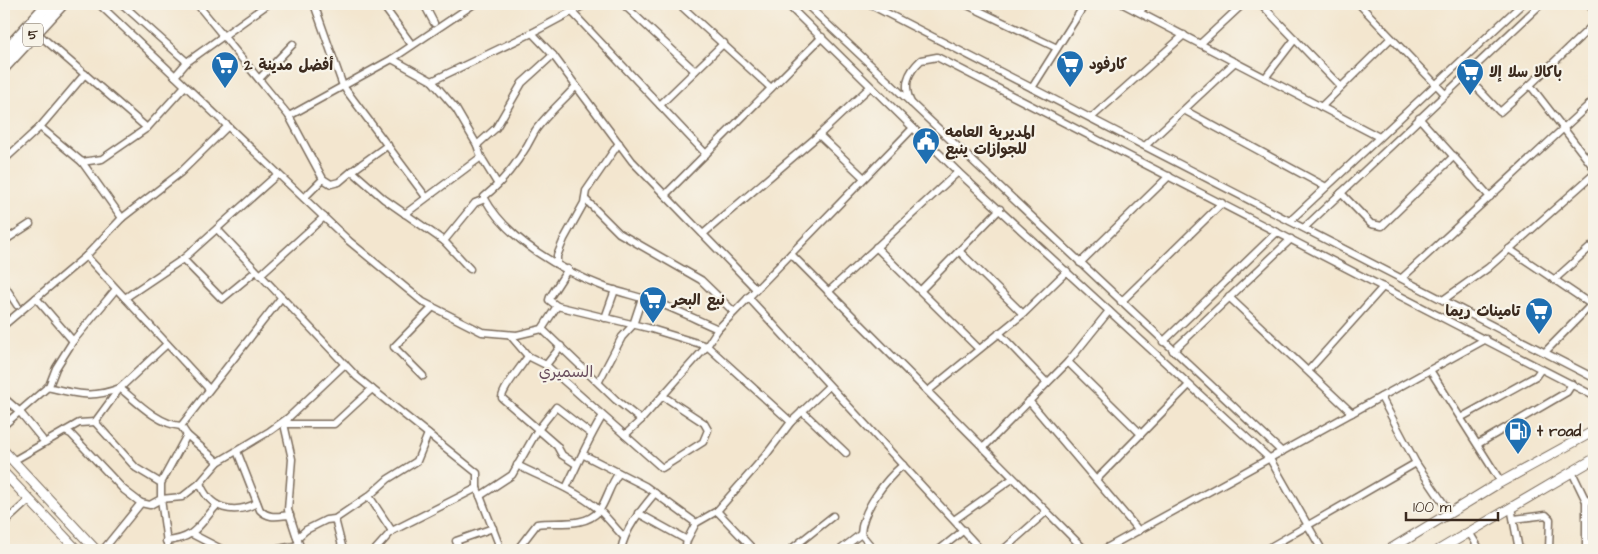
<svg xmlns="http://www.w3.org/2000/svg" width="1598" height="554" font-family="'Architects Daughter','Playpen Sans Arabic',sans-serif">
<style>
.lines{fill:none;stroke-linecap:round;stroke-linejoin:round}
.street-casing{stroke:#7b6c5c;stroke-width:9}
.secondary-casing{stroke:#7b6c5c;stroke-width:11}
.highway-casing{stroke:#7b6c5c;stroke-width:14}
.street{stroke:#fff;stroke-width:6}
.secondary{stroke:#fff;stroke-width:9}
.highway{stroke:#fff;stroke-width:11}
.labels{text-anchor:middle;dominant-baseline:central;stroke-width:4.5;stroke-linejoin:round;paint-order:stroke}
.shield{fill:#f7f3e8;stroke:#73665b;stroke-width:1}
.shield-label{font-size:14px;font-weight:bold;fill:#3b2a1e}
.poi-label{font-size:15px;font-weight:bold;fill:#3b2a1e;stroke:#f7f3e8;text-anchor:start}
.neighbourhood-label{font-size:16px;fill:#6a4e5e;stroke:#f7f3e8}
</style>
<rect width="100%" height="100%" fill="#f7f3e8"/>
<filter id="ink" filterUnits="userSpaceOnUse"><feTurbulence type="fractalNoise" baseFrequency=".02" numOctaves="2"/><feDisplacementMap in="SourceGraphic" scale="10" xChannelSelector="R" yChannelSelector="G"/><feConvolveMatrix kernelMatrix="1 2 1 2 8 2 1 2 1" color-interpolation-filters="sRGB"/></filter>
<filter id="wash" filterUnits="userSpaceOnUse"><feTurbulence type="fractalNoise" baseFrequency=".0096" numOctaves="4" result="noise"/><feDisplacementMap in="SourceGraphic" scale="20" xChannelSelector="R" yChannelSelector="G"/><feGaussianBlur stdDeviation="1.12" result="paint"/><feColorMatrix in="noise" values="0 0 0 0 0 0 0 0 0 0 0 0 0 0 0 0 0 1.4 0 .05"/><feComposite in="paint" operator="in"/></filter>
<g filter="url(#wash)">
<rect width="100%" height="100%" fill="#f3e6cf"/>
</g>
<g filter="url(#ink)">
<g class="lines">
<g class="street-casing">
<g id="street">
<polyline points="99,4 349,241 423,302 482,332 517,335 542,329 557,306 648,328 707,346 718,329 913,128"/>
<polyline points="122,4 187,62"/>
<polyline points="197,4 289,116 323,179 304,198"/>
<polyline points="314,4 343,86 426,197"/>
<polyline points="382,4 412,45"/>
<polyline points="424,4 434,23"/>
<polyline points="623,4 695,71"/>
<polyline points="679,4 771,88"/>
<polyline points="787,4 958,172 1270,459 1322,550"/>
<polyline points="806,4 1282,452"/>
<polyline points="869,4 1594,378"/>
<polyline points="965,4 1057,48"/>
<polyline points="1123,4 1379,137"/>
<polyline points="1261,4 1341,87"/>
<polyline points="1359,4 1445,94"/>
<polyline points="1588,4 1594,10"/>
<polyline points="572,12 706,154"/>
<polyline points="1139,12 1147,4"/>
<polyline points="36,32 147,128"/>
<polyline points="532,33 553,55 632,161 756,289"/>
<polyline points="1200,44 1243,4"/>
<polyline points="392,59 432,81 532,33 586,4"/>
<polyline points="1465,75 1500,112 1530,85 1594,168"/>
<polyline points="175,76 187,62 268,4"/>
<polyline points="1265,78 1295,39"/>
<polyline points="259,79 293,44"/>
<polyline points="432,81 456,109 477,145 481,157"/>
<polyline points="1530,85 1594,24"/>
<path d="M576 86C566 98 540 121 534 133 521 159 506 179 484 197 507 240 562 271 607 288 623 293 639 297 655 302 676 309 697 320 718 329"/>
<polyline points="1032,88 1085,4"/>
<path d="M911 103C903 85 907 73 921 60L937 57 1594 396"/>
<polyline points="660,105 724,43"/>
<polyline points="1321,107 1391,38"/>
<polyline points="1184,110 1326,187"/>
<polyline points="289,116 392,59 474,4"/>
<polyline points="1091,118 1184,35"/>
<polyline points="1419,118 1490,197"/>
<polyline points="40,127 82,162 102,159 147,128 185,86"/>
<polyline points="819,135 864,178"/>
<polyline points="477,145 496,128 522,83 553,55"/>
<polyline points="1145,146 1235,62"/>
<polyline points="4,160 40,127 85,74"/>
<polyline points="82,162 122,218"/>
<polyline points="352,171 388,145"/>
<polyline points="323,179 331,184 339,182 352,171 384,199 444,241 475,203 485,199"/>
<polyline points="1341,193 1371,224 1382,226 1454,156"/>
<polyline points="665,195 822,37"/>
<polyline points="585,199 619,233 701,280 734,312"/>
<polyline points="405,214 481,157 497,183"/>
<polyline points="1290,221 1522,4"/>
<polyline points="1304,228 1541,4"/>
<polyline points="217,229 357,377 477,473 477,488"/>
<polyline points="703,234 819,135 870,87"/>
<polyline points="4,241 30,224"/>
<polyline points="444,241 470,269"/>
<polyline points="876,247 979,349"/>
<polyline points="1509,249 1592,305"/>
<polyline points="959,251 1023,314"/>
<polyline points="791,254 1085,550"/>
<polyline points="86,256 209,389"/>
<polyline points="183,259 222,299 256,271"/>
<polyline points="557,263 557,256 564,239 584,203 586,191 619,143"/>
<polyline points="1080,263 1169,176"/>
<polyline points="260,275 324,217"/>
<polyline points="1402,278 1594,100"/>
<polyline points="1554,280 1594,244"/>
<polyline points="4,285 17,305"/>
<polyline points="921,290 1000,209"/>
<polyline points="828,292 958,172"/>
<polyline points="748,297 981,550"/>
<polyline points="1229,297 1352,413"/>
<polyline points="36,298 73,341"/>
<polyline points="125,298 183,259 278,174"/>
<polyline points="1443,300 1488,268 1594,174"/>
<polyline points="1121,302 1222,203"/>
<polyline points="557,306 549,300 550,297 568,269"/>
<polyline points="605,318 615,290"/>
<polyline points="4,325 86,256 122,218 180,173 228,126"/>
<polyline points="542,329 616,400 641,420"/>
<polyline points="999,333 1047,383"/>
<polyline points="510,335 528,356 546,365 662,468 703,442 708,430 704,423 663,396"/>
<polyline points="1163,342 1277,232"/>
<polyline points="1173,351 1291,239"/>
<polyline points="1545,352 1593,303"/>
<path d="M528 356C522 366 502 389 502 398L557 446 562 455 576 464"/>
<polyline points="1068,362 1141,434"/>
<polyline points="546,365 561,346"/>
<polyline points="1430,370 1501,482"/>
<polyline points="1308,371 1383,287"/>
<polyline points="423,376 394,347 433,307"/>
<polyline points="599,381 622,337 633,325 642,298"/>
<path d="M47 387C76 394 92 399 120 388 137 402 158 424 181 426"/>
<polyline points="928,391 1023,314 1067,271"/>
<polyline points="1381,397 1416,463 1450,513"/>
<polyline points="4,398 19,411 42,439"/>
<polyline points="1029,401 1139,531"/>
<polyline points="802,411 846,453"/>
<polyline points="1462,417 1536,376 1541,369"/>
<polyline points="288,419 284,424 292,459 288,510 301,550"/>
<polyline points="95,422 136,468 161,483"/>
<polyline points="284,424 334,424 372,389"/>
<polyline points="4,425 49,386 56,368 73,341 116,289"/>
<polyline points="65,431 71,434 124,490 141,503"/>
<polyline points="187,435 218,462"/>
<polyline points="625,435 641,420 707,346 791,422"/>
<polyline points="1478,444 1567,392 1572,384"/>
<polyline points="983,448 1068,362 1109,311"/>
<path d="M237 451 260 510C269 519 277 516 290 515"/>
<polyline points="584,455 645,486 696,523"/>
<polyline points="13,461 79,423 95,422 120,388 167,344"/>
<path d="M517 465C544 479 574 489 598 509 607 517 615 528 624 537"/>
<polyline points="1572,472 1586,501 1586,550"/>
<polyline points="1097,479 1189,385"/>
<path d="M200 483C210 510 234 515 257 503"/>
<path d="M566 488C578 464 588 440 602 417"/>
<polyline points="369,496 392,531"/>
<polyline points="480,496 512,475 537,431 556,407 591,434"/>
<polyline points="1586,501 1594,500"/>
<polyline points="1511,507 1519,550"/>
<polyline points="717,511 754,550"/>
<polyline points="638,513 687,540"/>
<polyline points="335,519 343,550"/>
<polyline points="1514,519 1546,515 1550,519 1549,550"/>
<polyline points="954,520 1012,479"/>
<polyline points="4,523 29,500"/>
<polyline points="1469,532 1480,550"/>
<polyline points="192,534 223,550"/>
<path d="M861 534C862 510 885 480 903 465"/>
<polyline points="297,538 306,530 326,520 335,519 369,496 388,479 417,461 428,434"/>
<path d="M166 541C195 539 199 525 217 505"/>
<polyline points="103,550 141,503 150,505 161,499 161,483 187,435 181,426 281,298"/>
<polyline points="168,550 161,499 182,497 200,483 218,462 270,431 288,418 345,364"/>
<polyline points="274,550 299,545"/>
<polyline points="375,550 392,531 477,488 501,550"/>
<polyline points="460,550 456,541 493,528"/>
<path d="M517 550 537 524C557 521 584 528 599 511 606 502 610 484 619 473"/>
<path d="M621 550C625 529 641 510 655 493"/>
<polyline points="685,550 687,540 696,523 717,511 766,455 791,422 829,386"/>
<polyline points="790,550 833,516"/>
<polyline points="840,550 861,534 874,550"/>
<polyline points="939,550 964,530"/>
<polyline points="1003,550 1046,512"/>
<polyline points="1103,550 1486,339"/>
<polyline points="1265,550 1416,463"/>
</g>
</g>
<g class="secondary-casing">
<g id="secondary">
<polyline points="4,451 96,550"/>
<polyline points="4,473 77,550"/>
<polyline points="1389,550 1494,486 1594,431"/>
<polyline points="1439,550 1594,459"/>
</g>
</g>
<g class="highway-casing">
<g id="highway">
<polyline points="4,53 48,4"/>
<polyline points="4,67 62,4"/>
</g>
</g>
<use href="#street" class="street"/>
<use href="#secondary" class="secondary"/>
<use href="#highway" class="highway"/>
</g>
</g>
<defs>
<g id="supermarket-pin" transform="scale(1.4375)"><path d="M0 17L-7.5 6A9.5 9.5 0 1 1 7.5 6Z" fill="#1f6fb2" stroke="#f7f3e8"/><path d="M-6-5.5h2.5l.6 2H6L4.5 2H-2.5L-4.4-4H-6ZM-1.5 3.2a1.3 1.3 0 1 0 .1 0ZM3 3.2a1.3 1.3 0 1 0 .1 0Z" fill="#fff"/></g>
<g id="civic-pin" transform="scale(1.4375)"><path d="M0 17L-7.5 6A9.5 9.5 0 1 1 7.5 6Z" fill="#1f6fb2" stroke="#f7f3e8"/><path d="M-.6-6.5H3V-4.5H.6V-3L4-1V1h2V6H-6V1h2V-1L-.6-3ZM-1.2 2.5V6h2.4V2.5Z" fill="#fff"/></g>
<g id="fuel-pin" transform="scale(1.4375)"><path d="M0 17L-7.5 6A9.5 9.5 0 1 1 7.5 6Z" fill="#1f6fb2" stroke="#f7f3e8"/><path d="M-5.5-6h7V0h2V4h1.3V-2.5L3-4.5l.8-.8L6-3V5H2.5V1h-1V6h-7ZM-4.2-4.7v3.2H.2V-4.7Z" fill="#fff"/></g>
</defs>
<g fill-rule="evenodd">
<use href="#supermarket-pin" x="1070" y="64"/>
<use href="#supermarket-pin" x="225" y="65"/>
<use href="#supermarket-pin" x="1470" y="72"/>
<use href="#civic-pin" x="926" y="141"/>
<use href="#supermarket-pin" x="653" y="300"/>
<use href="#supermarket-pin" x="1539" y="311"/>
<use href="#fuel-pin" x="1518" y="431"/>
</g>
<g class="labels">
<rect class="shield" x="23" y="23.5" width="20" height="23" rx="4"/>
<g class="shield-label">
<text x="33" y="35">5</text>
</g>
<g class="poi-label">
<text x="1089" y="64">كارفود</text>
<text x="244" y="65">2 أفضل مدينة</text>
<text x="1489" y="72">باكالا سلا إلا</text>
<text x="945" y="132">المديرية العامه<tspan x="945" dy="17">للجوازات ينبع</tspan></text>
<text x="672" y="300">نبع البحر</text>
<text x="1520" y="311" text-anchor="end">تاميناث ريما</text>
<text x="1537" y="431">t road</text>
</g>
<g class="neighbourhood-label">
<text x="566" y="372">السميري</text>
</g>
</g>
<rect width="1598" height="554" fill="none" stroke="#f7f3e8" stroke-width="20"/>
<path d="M1406 512v8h92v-8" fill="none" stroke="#3b2a1e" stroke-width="2.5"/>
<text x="1413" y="512" font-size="15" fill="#3b2a1e" stroke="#f7f3e8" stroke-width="4" paint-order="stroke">100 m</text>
</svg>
